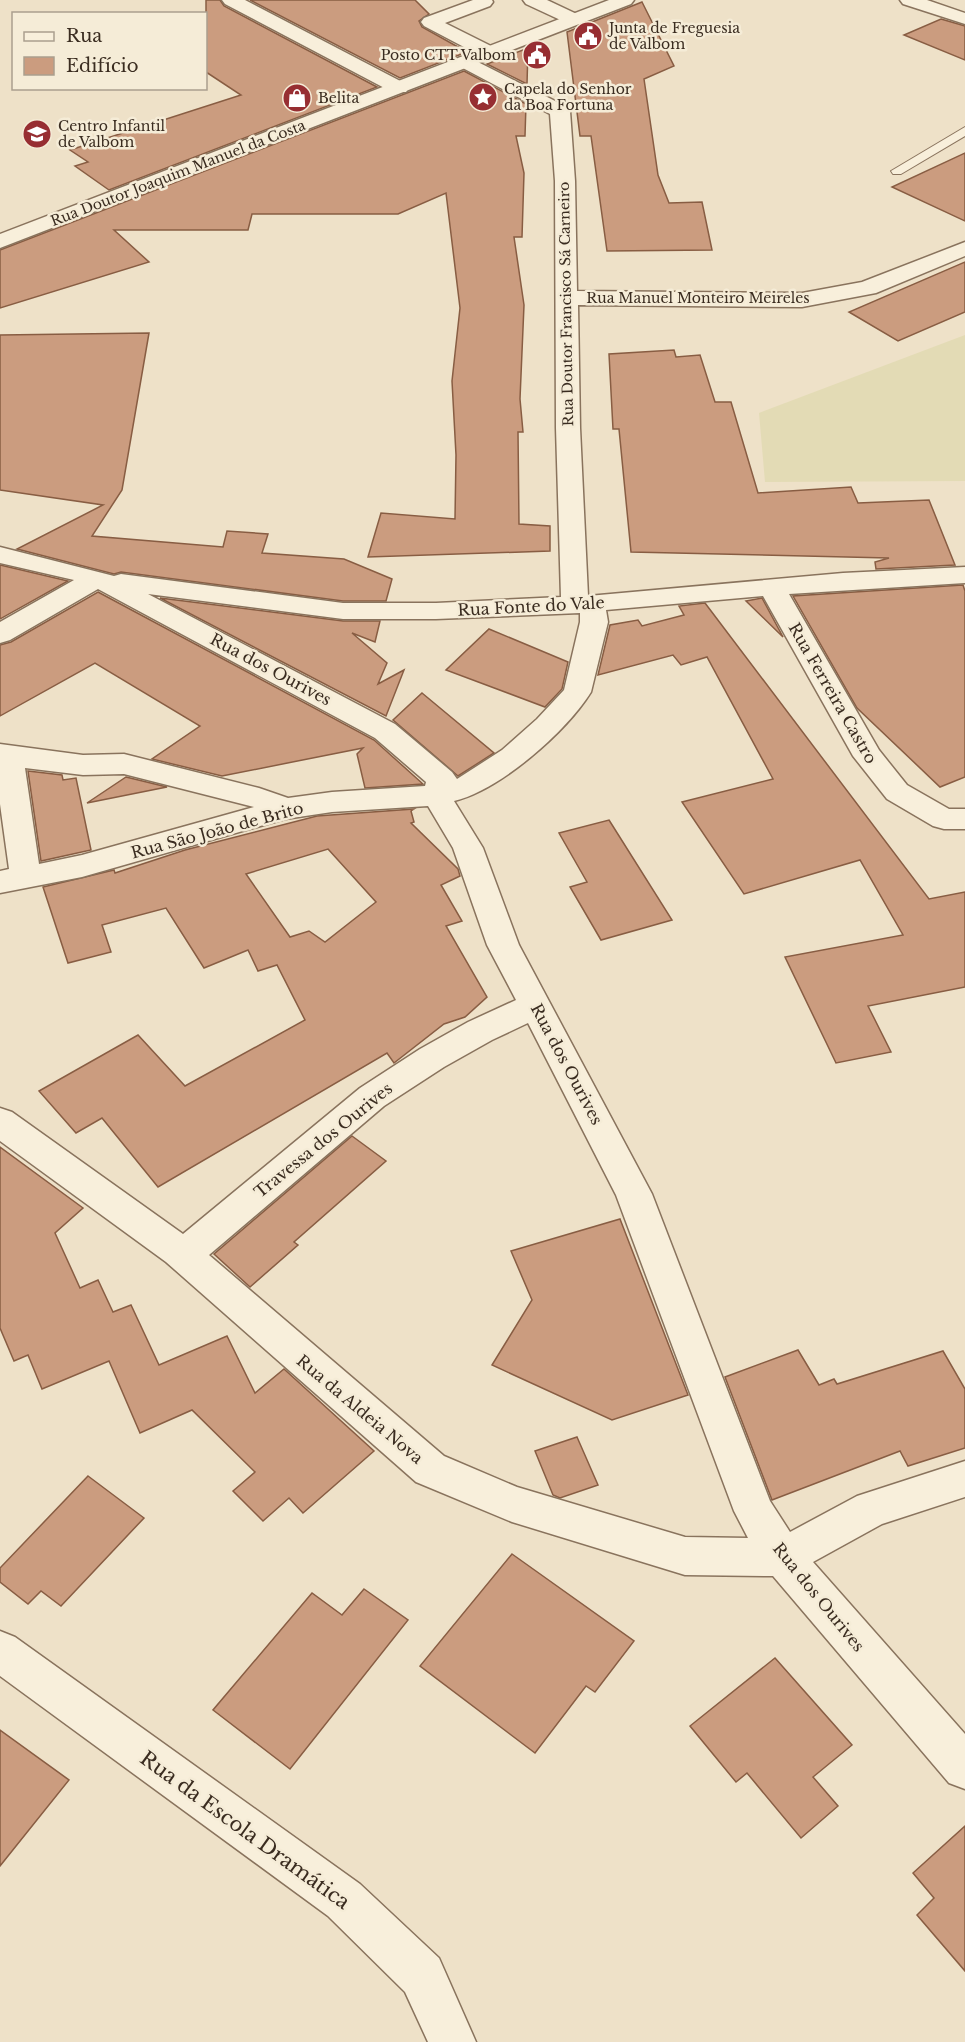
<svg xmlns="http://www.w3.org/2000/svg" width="965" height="2042" font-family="'Libre Baskerville',serif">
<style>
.farmland{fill:#e3dbb5}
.building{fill:#cb9c7f;stroke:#885d43;stroke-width:1.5;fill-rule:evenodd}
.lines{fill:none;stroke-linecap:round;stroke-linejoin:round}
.service-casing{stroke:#89735d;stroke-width:2}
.minor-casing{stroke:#89735d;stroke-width:3}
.tertiary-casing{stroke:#89735d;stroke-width:3}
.service{fill:#f8efdb;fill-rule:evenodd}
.minor{fill:#f8efdb;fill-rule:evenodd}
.tertiary{fill:#f8efdb;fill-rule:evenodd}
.labels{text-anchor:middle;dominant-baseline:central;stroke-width:5;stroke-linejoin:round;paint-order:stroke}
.far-poi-label{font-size:14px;fill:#3a2c20;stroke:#f5ecd7;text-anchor:start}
.far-street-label{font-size:14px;fill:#3a2c20;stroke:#f5ecd7}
.street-label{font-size:16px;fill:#3a2c20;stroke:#f5ecd7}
.near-street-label{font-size:20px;fill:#3a2c20;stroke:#f5ecd7}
</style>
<rect width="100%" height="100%" fill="#eee1c8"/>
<polygon class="farmland" points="965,335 965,481 765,482 759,413"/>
<g class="building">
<polygon points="206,0 220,0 224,6 377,87 109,190 75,166 88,162 70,150 241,95 206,72"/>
<polygon points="250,0 415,0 429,14 419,21 422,27 467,52 400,78"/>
<polygon points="642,2 674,66 644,79 658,175 669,203 702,202 712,250 607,251 591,136 580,136 567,32"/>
<polygon points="941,19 965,26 965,60 904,35"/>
<polygon points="528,48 527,84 487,64"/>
<polygon points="464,71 526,104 525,136 516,136 524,173 522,237 514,237 524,305 520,399 523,432 518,432 519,524 550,526 550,551 368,557 381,513 455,519 456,455 452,381 460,308 446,193 398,214 252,214 248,230 114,230 149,262 0,308 0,250"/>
<polygon points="965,153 965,221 892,187"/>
<polygon points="965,262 965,312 898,341 849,312"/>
<polygon points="149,333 122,490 92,536 223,547 227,531 268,534 262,553 344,559 392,579 386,601 343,601 121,572 114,574 17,549 103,505 0,490 0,335"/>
<polygon points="674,350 676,357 700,355 715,402 731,402 758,493 851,487 858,503 929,500 955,565 876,569 875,562 889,558 631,552 619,429 613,429 609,354"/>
<polygon points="0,565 68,581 0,619"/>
<polygon points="963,585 965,591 965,777 940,787 857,708 793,596"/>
<polygon points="98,592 374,740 423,784 365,788 357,754 363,748 222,776 152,759 200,726 95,663 0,716 0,645 11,642"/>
<polygon points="160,598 343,621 380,621 375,642 352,633 387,663 378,684 404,670 386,716"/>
<polygon points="762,598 783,637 746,601"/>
<polygon points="705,603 929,899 965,892 965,987 868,1006 891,1052 836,1063 785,957 903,935 860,860 744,894 682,802 773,779 707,657 681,665 673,655 598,675 610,625 638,620 642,626 684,615 679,606"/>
<polygon points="489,629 568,662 562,689 545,707 446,670"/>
<polygon points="422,693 494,753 458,776 393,720"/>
<polygon points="28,771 62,775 63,780 76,778 91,850 41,861"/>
<polygon points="126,777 167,787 87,803"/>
<path d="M414 809 411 811 414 822 411 823 458 869 460 876 441 885 462 921 446 926 487 997 465 1017 444 1024 394 1063 387 1053 158 1187 102 1118 76 1133 39 1091 138 1035 185 1086 305 1020 277 965 258 971 248 950 204 968 166 908 102 925 111 952 68 963 43 887 114 870 115 873 185 850 317 816ZM328 849 376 902 325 942 309 931 290 937 246 874Z"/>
<polygon points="609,820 672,920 601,940 570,887 587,882 559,833"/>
<polygon points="352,1136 386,1161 294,1242 298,1245 250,1287 214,1254"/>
<polygon points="0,1147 83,1208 55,1233 80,1288 98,1280 113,1312 131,1305 159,1365 227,1336 255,1393 284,1369 374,1451 303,1513 289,1498 263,1521 233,1491 255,1472 192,1410 140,1433 109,1361 42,1389 28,1355 14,1361 0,1328"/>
<polygon points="620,1219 688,1395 612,1420 492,1365 532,1300 511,1251"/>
<polygon points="798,1350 819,1385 834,1379 837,1384 943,1351 965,1389 965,1448 908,1466 900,1451 772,1500 725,1377"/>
<polygon points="577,1437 598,1485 560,1498 553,1495 535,1451"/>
<polygon points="88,1476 144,1518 61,1606 41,1591 28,1604 0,1582 0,1568"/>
<polygon points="512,1554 634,1641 595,1692 586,1686 535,1753 420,1666"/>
<polygon points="364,1589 408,1620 290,1769 213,1710 312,1593 342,1615"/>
<polygon points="775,1658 852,1745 813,1777 838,1806 801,1838 747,1773 736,1782 690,1726"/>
<polygon points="0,1730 69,1780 0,1866"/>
<polygon points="965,1826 965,1971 917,1915 934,1898 913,1873"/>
</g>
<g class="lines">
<g class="service-casing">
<polygon id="service" points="965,127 965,136 901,174 893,174 891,171"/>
</g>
<g class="minor-casing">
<g id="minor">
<polygon points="222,0 245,0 406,84 409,88 406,92 392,92 225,4"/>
<polygon points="473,0 492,0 493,2 490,6 445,23 497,49 499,53 497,57 483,57 424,26 421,22 424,18"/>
<polygon points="523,0 547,0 581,16 584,20 581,24 569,24 526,4"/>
<path d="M466 56 567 107 570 111 575 181 577 291 802 293 862 282 965 242V256L876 293 802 307 578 305 580 428 588 596 843 573 965 567V583L789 594 879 750 907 785 949 809H965V829H944L933 826 887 799 853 756 763 596 606 610 608 622 591 692C566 732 500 790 454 801L483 848 519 945 652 1194 770 1501 790 1532 857 1496 965 1461V1497L882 1524 813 1562 965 1734V1789L949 1783 773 1576 685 1575 512 1522 416 1482 166 1262 0 1141V1108L12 1112 183 1234 360 1088 420 1049 468 1022 516 1000 487 945 453 848 428 806 332 812 285 819 82 877 0 893V871L9 869 0 804V744L83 755 124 754 259 788 288 798 332 792 425 786 426 782 375 738 98 589 10 640 0 643V622L74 580 0 563V547L114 576 121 574 343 603H436L561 597 556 428 555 181 550 114 459 66 457 62 459 58ZM148 594 343 619H436L580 613V622L564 690 537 719 502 750 457 779 452 772 395 724ZM25 768 83 775 124 774 254 807 82 855 39 864ZM528 1023 616 1195 734 1511 748 1538 685 1537 517 1487 444 1456 209 1255 384 1106 444 1067 492 1040Z"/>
</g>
</g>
<g class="tertiary-casing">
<g id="tertiary">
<polygon points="609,0 634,0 631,4 0,248 0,234"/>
<polygon points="900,0 927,0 965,13 965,24 903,4"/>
<polygon points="0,1631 15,1637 360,1884 439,1958 476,2042 428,2042 405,1992 328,1916 0,1676"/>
</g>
</g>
<use href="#service" class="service"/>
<use href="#minor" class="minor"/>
<use href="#tertiary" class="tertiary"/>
</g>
<defs>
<g id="civic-disc" transform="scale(1.5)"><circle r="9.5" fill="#972e32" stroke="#f5ecd7"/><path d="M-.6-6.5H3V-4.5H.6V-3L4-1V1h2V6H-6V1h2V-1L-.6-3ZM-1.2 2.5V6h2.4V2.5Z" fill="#fff"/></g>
<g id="sight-disc" transform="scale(1.5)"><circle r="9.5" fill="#972e32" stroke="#f5ecd7"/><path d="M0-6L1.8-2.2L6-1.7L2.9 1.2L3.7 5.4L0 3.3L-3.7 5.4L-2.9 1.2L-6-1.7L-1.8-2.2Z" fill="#fff"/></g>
<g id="shop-disc" transform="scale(1.5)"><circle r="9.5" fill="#972e32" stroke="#f5ecd7"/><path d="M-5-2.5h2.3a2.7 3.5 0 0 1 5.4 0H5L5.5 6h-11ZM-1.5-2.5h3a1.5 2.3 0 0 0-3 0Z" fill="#fff"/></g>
<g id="school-disc" transform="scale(1.5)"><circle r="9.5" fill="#972e32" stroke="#f5ecd7"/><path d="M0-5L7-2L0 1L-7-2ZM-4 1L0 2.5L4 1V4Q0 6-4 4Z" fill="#fff"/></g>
</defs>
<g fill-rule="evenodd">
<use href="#civic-disc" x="588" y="36"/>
<use href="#civic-disc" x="537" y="55"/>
<use href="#sight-disc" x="483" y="97"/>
<use href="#shop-disc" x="297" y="98"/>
<use href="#school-disc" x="37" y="134"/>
</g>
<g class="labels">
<g class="far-poi-label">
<text x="609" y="28">Junta de Freguesia<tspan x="609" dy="16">de Valbom</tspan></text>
<text x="516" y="55" text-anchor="end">Posto CTT Valbom</text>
<text x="504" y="89">Capela do Senhor<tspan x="504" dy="16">da Boa Fortuna</tspan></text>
<text x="318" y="98">Belita</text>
<text x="58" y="126">Centro Infantil<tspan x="58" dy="16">de Valbom</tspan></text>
</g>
<g class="far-street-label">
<text transform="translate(178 173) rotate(-21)">Rua Doutor Joaquim Manuel da Costa</text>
<text x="698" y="298">Rua Manuel Monteiro Meireles</text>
<text transform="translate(566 304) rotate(-91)">Rua Doutor Francisco Sá Carneiro</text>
</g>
<g class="street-label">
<text transform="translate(531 606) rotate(-3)">Rua Fonte do Vale</text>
<text transform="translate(271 669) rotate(28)">Rua dos Ourives</text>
<text transform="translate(833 693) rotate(60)">Rua Ferreira Castro</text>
<text transform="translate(217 830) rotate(-15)">Rua São João de Brito</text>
<text transform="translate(567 1064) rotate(62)">Rua dos Ourives</text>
<text transform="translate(323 1140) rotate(-39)">Travessa dos Ourives</text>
<text transform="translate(360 1409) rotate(40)">Rua da Aldeia Nova</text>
<text transform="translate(819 1597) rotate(51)">Rua dos Ourives</text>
</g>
<g class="near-street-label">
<text transform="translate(245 1830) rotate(36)">Rua da Escola Dramática</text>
</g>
</g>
<rect x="12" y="12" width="195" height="78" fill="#f5ecd7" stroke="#aa9f8e" stroke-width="1.5"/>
<rect x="24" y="32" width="30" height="9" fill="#f8efdb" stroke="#aa9f8e" stroke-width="1.5"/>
<text x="66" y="42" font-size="18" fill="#3a2c20">Rua</text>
<rect x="24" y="57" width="30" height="18" fill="#cb9c7f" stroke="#aa9f8e" stroke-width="1.5"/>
<text x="66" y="72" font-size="18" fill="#3a2c20">Edifício</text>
</svg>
